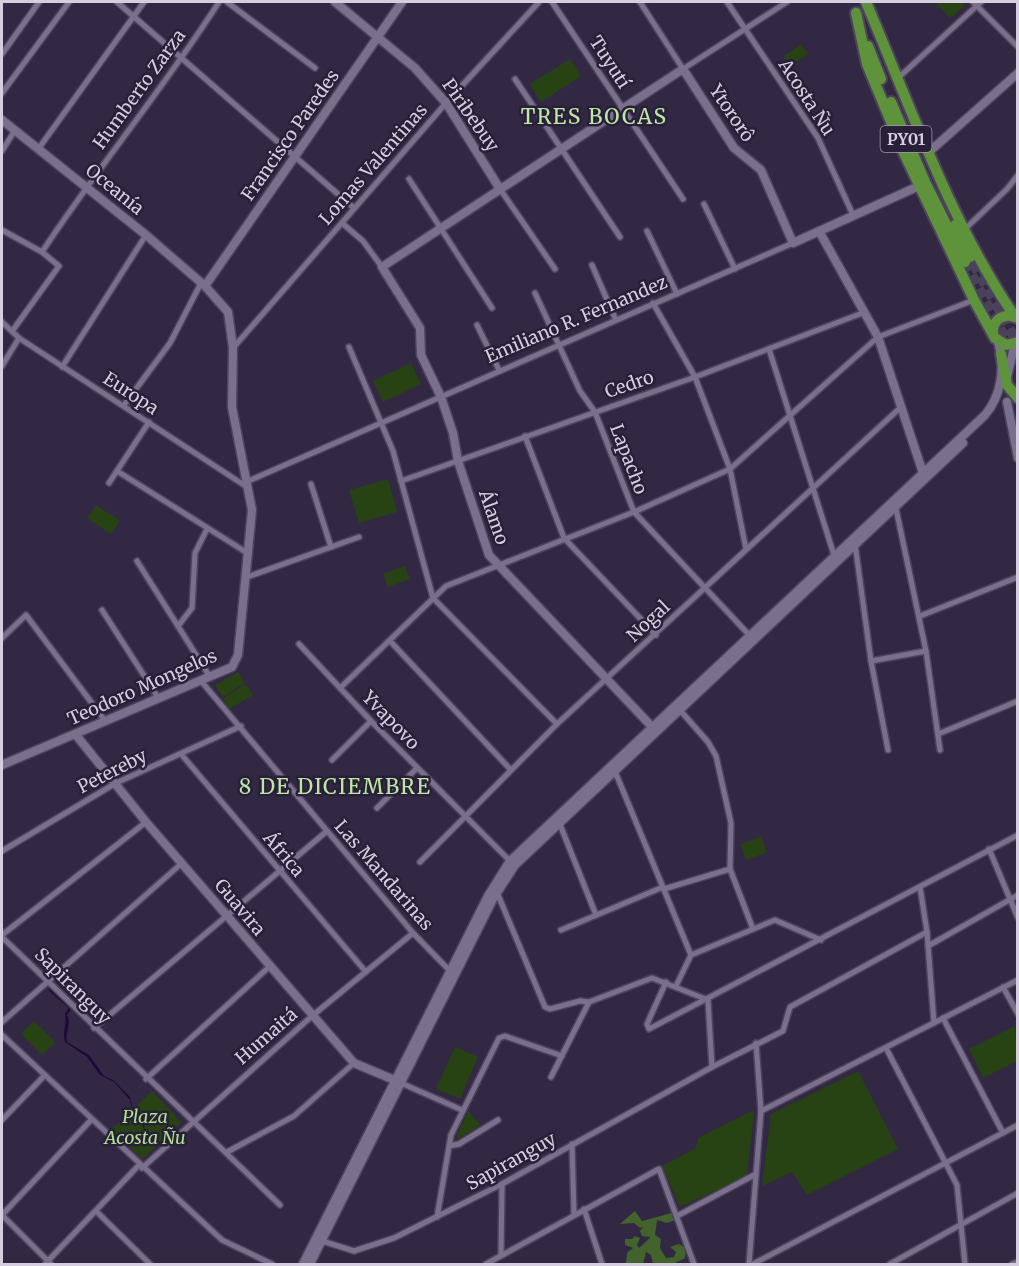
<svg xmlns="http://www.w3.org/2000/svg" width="1019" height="1266" font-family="Merriweather,serif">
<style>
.green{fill:#274313}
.forest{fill:#42632c}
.water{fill:#21083a}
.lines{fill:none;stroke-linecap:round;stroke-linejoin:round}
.highway-tunnel{stroke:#4a415a;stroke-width:10;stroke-dasharray:10 5;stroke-linecap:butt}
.street-casing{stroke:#4e455c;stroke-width:8}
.secondary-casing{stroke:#4e455c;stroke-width:11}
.highway-casing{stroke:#4e455c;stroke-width:14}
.street{stroke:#7a708e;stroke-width:5}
.secondary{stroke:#7a708e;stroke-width:8}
.highway{stroke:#5e923b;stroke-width:10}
.labels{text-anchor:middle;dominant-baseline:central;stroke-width:5;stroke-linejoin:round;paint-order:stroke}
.shield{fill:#291f38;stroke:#a19aad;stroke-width:1.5}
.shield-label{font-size:16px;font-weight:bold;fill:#d4cedf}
.street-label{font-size:18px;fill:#d4cedf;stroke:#291f38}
.park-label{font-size:18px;font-style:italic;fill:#ace08e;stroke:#291f38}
.quarter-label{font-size:21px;letter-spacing:1.5px;fill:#bde7a4;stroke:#291f38}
</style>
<rect width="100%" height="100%" fill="#322843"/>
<g class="green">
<polygon points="935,2 961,2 965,5 950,18"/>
<polygon points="801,44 808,54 790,66 783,57"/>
<polygon points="570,59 581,76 541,102 530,84"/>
<polygon points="411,363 421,384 383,402 373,381"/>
<polygon points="388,479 397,512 359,523 349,490"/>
<polygon points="96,505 120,521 111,534 87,518"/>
<polygon points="405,566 410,579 388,587 383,574"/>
<polygon points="238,672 245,683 222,697 215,685"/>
<polygon points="246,684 253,695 229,709 223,698"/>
<polygon points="761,836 767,852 746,860 740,845"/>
<polygon points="34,1021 55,1042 42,1055 21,1034"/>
<polygon points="1015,1026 1017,1061 983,1078 969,1049"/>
<polygon points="455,1047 478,1057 460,1099 436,1089"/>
<polygon points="858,1071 898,1149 807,1195 792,1172 762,1186 771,1114"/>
<polygon points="152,1091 181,1122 143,1159 110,1131"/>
<polygon points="754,1110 747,1176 680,1207 662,1166 696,1148 698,1138"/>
<polygon points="468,1111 481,1125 458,1139 456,1138"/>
</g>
<polygon class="forest" points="635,1211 642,1221 675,1212 678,1219 667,1223 657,1220 655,1235 661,1239 660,1248 666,1258 674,1257 676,1252 670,1247 679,1244 686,1248 685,1258 675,1263 653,1264 651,1255 646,1252 643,1264 626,1263 627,1253 633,1248 625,1245 625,1239 632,1239 635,1236 640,1238 637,1245 639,1248 651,1237 642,1236 640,1231 643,1227 640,1228 634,1223 620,1224"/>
<path class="water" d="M49 987 70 1007V1011L67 1015C72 1025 65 1031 67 1042L89 1055 104 1076 113 1080 130 1097 133 1110 144 1123 145 1137 160 1144 146 1141C143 1135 145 1132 143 1126 140 1115 133 1118 130 1100L114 1082 100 1075 87 1057 65 1042C62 1031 67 1025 65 1014L69 1008 49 991Z"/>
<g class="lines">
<g class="highway-tunnel">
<polyline points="965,262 1018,363"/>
<polyline points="973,263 1018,344"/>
</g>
<g class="street-casing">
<g id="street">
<polyline points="117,2 354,208"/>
<polyline points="227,2 315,68"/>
<polyline points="552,2 683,199"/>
<polyline points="640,2 683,69 787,2"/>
<polyline points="727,2 818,138 853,215"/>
<polyline points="973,2 1018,47"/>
<polyline points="2,54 39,2"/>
<polyline points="898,78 981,2"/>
<polyline points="515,79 620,237"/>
<polyline points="2,93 69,2"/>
<polyline points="39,148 144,2"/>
<polyline points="2,151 15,130"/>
<polyline points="409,179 492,308"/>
<polyline points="500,189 555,269"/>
<polyline points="704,204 735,269"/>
<polyline points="342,223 363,241 382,267"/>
<polyline points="965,229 1007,189 1018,175"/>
<polyline points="2,230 42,252 59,266 13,330"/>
<polyline points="647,231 677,294"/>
<path d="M42 252C98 167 164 88 219 2"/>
<polyline points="592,265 615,318"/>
<polyline points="535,293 580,391 595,412 634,512 751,637"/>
<polyline points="653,303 695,377 730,469 746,549"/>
<polyline points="2,322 19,338 247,487"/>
<polyline points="477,325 499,370"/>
<polyline points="349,347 393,451 433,598 557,724"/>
<polyline points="233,348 446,103 539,2"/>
<polyline points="769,349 834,555"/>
<polyline points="2,366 19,338"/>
<polyline points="62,367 146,235"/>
<polyline points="124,405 170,343 201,283"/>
<polyline points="525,436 564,538 656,635"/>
<polyline points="117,471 249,554"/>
<polyline points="401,481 695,377 865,312"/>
<polyline points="246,482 793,243"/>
<polyline points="109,483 149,422"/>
<polyline points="311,484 331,547"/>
<polyline points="895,504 926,651 940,750"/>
<polyline points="855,544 871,661 888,750"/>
<polyline points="137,561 210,677"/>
<polyline points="247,577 359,537"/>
<polyline points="102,610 159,699"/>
<polyline points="920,616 1018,577"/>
<polyline points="178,626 192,608 195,553 207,529"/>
<polyline points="2,638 26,615 106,722"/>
<polyline points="390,641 511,770"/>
<polyline points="299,644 371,721 511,862"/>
<polyline points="871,661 926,651"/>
<polyline points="201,681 413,933 452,973"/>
<polyline points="340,688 446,586 634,512 730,469 878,337 974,300"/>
<polyline points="679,709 708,742 716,756 731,823 730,869 753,929"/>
<polyline points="938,734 1018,701"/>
<polyline points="181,754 366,972"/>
<polyline points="332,760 371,721"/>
<polyline points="614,769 691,955"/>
<polyline points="377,808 417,768"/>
<polyline points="559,822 596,915"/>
<polyline points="989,849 1018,918"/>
<polyline points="2,851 116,783 241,726"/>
<polyline points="420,862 557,724 901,407"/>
<polyline points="920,887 927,932 934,1023"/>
<polyline points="664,889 730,869"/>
<polyline points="496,890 545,1007 550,1009 580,1001 589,1002"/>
<polyline points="561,930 663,887"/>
<polyline points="2,935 146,822"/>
<polyline points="2,937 280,1205"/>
<polyline points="928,946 1018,895"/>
<polyline points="666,982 647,1024 649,1029 1018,835"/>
<polyline points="676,986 691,955 775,920 821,940"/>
<polyline points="1003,987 1018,1014"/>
<polyline points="708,1000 712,1067"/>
<polyline points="943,1018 1003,1133"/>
<polyline points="2,1022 182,863"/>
<polyline points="94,1028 327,831"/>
<polyline points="2,1035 222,1240 272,1264"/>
<polyline points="886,1048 957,1185 965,1264"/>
<polyline points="551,1077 589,1002 652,978 708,1000"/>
<polyline points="146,1079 269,967"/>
<polyline points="401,1083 462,1110"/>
<polyline points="761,1111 1018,980"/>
<polyline points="2,1120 44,1076"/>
<polyline points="572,1144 574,1214"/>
<polyline points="449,1146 459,1144 498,1120"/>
<polyline points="227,1152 294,1116 354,1063"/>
<polyline points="142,1168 312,1016 413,933"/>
<polyline points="584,1209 602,1264"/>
<polyline points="96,1211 150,1264"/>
<polyline points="2,1215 91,1120"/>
<polyline points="2,1215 51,1264"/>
<polyline points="677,1216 756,1174"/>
<polyline points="437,1217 451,1135 499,1038 505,1036 562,1056"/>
<polyline points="319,1240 354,1251 394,1238 502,1184 712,1067 783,1031 790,1007 927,932"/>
<polyline points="501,1255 502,1184"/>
<polyline points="45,1264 139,1165"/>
<polyline points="486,1264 659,1169 694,1264"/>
<polyline points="749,1264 761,1111 756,1043"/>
<polyline points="753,1264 1018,1125"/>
<polyline points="890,1264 1018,1193"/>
<polyline points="1012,1264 1018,1262"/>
</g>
</g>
<g class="secondary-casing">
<g id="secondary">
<polyline points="335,2 415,68 446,103 500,189"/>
<polyline points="2,120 146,235 205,286 228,312 233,348 232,407 252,510 238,655 232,667 2,765"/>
<polyline points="929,152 1018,73"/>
<polyline points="819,231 878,337 924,476"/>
<polyline points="205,286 402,2"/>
<polyline points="1007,377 1015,343"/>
<polyline points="1007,402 1018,458"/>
<polyline points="656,731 489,555 458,461 453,433 441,397 421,355 420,328 382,267 683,69 734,148 761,170 793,243 919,186"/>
<polyline points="76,735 146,822 354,1063 399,1082"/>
<path d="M303 1264 488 896 510 861 985 415C1002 395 1005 368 998 342"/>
<polyline points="310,1264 493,899 515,865 963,443"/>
</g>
</g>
<g class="highway-casing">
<g id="highway">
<path d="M866 2C911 108 950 221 1015 317"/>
<polyline points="856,13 867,64 904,153 974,300 995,338 1006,345 1018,342"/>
<polyline points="868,46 881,79"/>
<polyline points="891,102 925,182 965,262"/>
<polyline points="955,225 970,257"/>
<path d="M993 334C992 319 1004 312 1018 318"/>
<polyline points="1001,354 1007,385 1018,398"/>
</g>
</g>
<use href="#street" class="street"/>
<use href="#secondary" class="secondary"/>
<use href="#highway" class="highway"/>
</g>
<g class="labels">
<rect class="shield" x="880.5" y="126" width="51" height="26" rx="4.5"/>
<g class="shield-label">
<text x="906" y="139">PY01</text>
</g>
<g class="street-label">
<text transform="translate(610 62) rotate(57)">Tuyutí</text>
<text transform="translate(139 89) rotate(-54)">Humberto Zarza</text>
<text transform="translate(807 97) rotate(57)">Acosta Ñu</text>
<text transform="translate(732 113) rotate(56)">Ytororô</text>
<text transform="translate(471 115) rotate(55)">Piribebuy</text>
<text transform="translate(290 135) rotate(-55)">Francisco Paredes</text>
<text transform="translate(373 164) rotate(-49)">Lomas Valentinas</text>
<text transform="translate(115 189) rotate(39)">Oceanía</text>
<text transform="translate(576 319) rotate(-23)">Emiliano R. Fernandez</text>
<text transform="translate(629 384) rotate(-19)">Cedro</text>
<text transform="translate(131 393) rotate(33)">Europa</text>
<text transform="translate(629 459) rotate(69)">Lapacho</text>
<text transform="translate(494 517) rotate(71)">Álamo</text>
<text transform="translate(648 621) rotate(-43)">Nogal</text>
<text transform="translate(142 687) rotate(-24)">Teodoro Mongelos</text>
<text transform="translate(391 720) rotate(46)">Yvapovo</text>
<text transform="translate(112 771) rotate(-27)">Petereby</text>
<text transform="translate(284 854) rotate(50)">África</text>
<text transform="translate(384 875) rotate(49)">Las Mandarinas</text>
<text transform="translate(240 907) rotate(50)">Guavira</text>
<text transform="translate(73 986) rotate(45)">Sapiranguy</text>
<text transform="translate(266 1036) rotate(-41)">Humaitá</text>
<text transform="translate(511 1161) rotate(-29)">Sapiranguy</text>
</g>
<g class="park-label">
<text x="145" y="1116">Plaza<tspan x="145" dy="21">Acosta Ñu</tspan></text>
</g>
<g class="quarter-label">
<text x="594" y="116">TRES BOCAS</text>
<text x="335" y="786">8 DE DICIEMBRE</text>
</g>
</g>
<rect width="1019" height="1266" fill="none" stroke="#d4cedf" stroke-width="6"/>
</svg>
